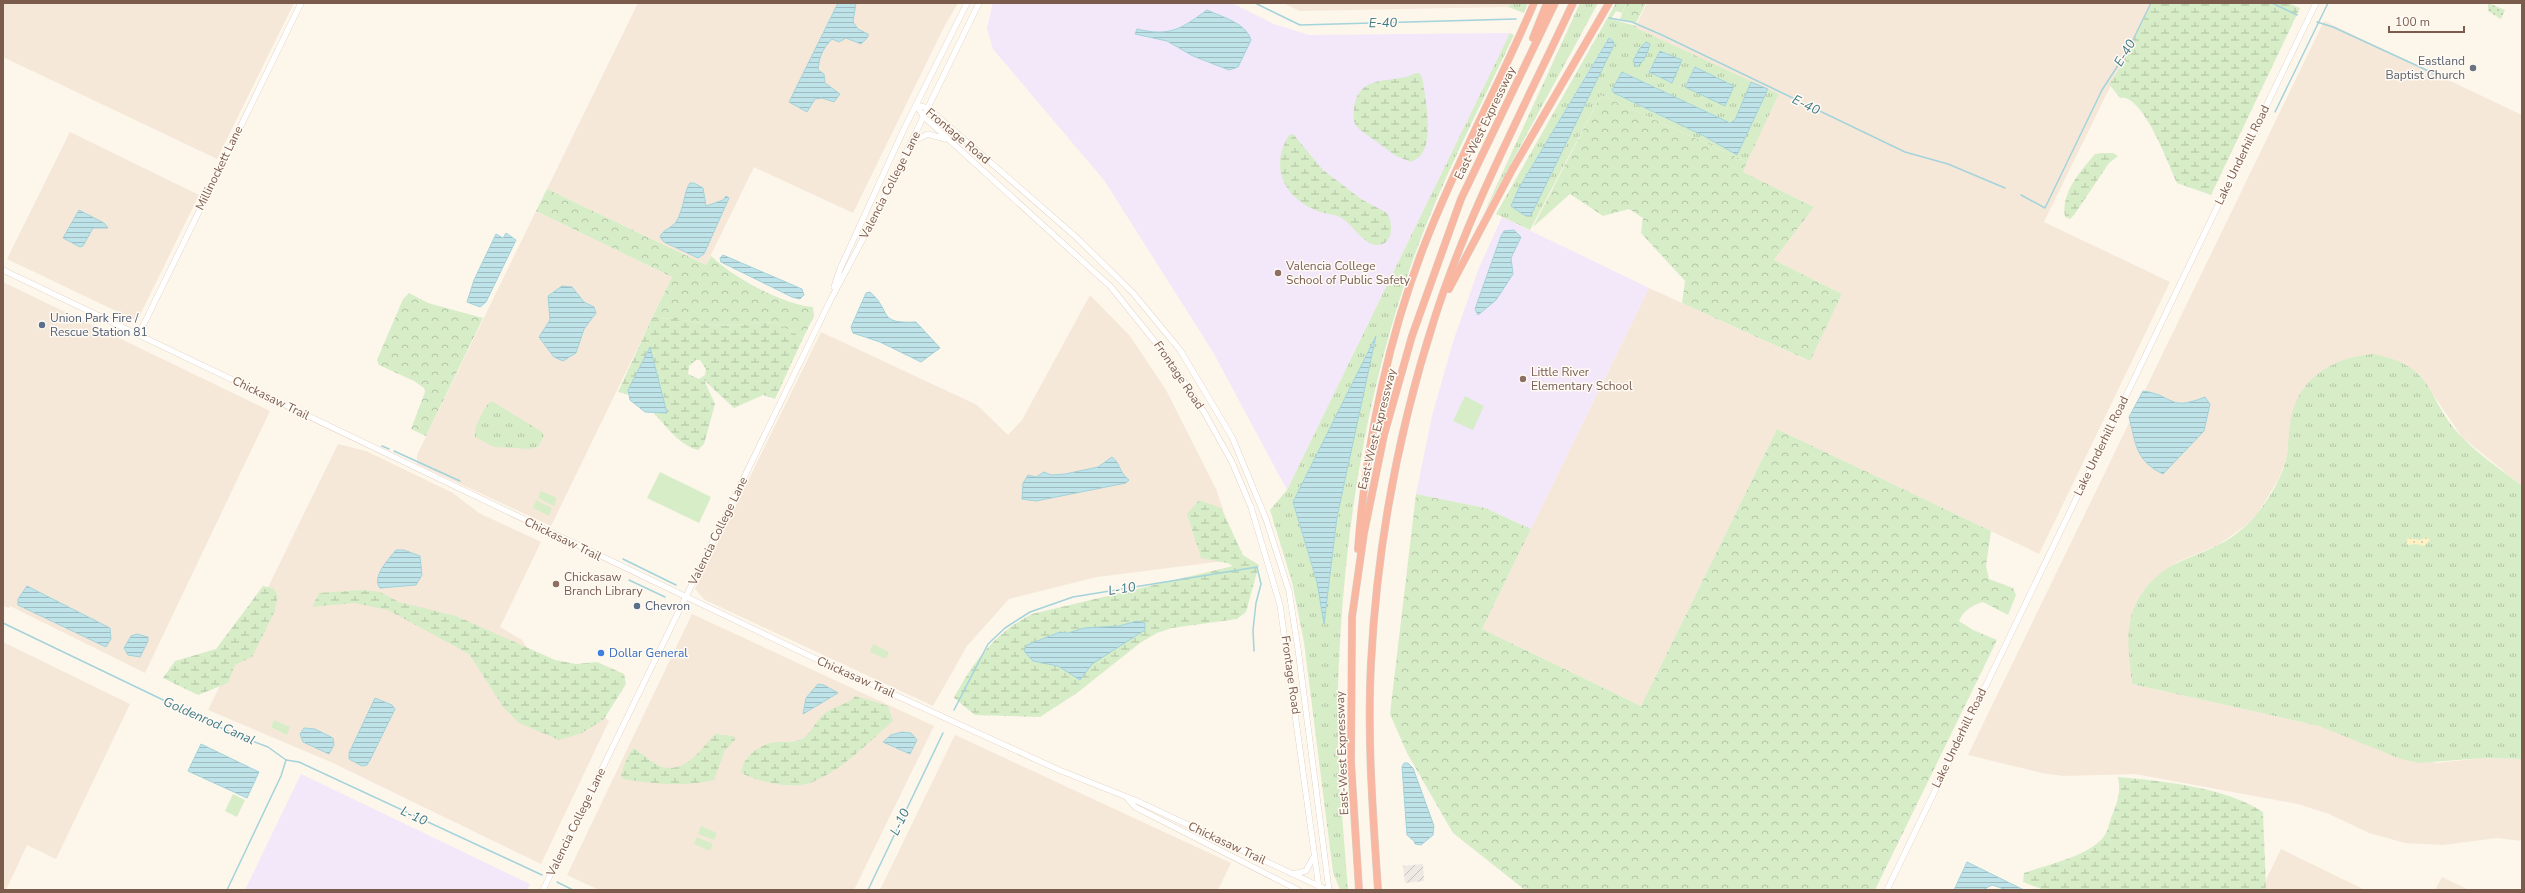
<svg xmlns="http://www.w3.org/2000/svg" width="2525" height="893" font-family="'Nunito Sans',sans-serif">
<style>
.residential{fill:#f6e8d9}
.industrial{fill:url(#industrial-furrows)}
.education{fill:#f3e7fa}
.grass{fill:url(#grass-tufts);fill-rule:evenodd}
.forest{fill:url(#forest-crowns)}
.wetland{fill:url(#wetland-marsh);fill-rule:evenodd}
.sand{fill:url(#sand-dots)}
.park{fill:url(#park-dots)}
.pitch{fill:#d7edc8}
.water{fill:url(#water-rules);stroke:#a3d3db}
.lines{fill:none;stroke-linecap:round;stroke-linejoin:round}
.stream{stroke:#a3d3db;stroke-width:1.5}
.secondary-casing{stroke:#d7c0af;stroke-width:6}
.highway-casing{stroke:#dad1cd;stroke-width:8}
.secondary{stroke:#fff;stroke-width:5.5}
.highway{stroke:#f9b7a1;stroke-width:7}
.worship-dot{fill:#6b7280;stroke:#fffaf3;stroke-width:1.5}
.education-dot{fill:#8d6e63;stroke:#fffaf3;stroke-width:1.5}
.service-dot{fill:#5c6f8a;stroke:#fffaf3;stroke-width:1.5}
.shop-dot{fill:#3f7fe0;stroke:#fffaf3;stroke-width:1.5}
.labels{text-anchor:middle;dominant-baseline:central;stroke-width:3;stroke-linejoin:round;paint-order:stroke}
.worship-label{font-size:12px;fill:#5b616d;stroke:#fffaf3;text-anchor:end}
.street-label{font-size:12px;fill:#7b5c4c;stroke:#fffaf3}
.education-label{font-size:12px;fill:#785e54;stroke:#fffaf3;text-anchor:start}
.service-label{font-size:12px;fill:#4e5e75;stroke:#fffaf3;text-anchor:start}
.shop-label{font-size:12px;fill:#366cbe;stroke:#fffaf3;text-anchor:start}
.water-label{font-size:13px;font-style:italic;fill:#417c87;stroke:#fffaf3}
</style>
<defs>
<pattern id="industrial-furrows" width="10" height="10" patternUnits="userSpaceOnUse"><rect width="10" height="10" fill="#efe9e4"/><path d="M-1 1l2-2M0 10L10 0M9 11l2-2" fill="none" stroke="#c7c0bb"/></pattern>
<pattern id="grass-tufts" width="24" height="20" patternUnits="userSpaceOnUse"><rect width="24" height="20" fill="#d7edc8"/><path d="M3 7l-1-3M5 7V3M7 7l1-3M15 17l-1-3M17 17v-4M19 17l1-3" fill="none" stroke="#b3c3a5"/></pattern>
<pattern id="forest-crowns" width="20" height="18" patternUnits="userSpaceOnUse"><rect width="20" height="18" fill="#d7edc8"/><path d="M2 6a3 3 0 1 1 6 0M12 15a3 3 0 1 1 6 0" fill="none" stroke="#b3c3a5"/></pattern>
<pattern id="wetland-marsh" width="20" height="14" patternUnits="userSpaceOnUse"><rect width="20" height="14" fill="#d7edc8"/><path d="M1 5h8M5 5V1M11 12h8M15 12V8" fill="none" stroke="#b3c3a5"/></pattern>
<pattern id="sand-dots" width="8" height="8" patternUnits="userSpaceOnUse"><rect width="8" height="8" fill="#fdf1c5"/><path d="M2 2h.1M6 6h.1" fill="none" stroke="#d2c6a2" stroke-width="1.8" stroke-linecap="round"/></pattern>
<pattern id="park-dots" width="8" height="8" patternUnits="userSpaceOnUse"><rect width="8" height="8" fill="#d7edc8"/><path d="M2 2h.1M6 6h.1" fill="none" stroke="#b3c3a5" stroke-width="1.8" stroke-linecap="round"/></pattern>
<pattern id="water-rules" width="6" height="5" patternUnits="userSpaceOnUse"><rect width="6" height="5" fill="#bee3e9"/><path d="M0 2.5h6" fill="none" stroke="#9fbbbf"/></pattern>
</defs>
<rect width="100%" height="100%" fill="#fdf6eb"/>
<g class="residential">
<polygon points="3,3 294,3 217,159 3,57"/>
<polygon points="638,3 958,3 944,27 853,213 754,167 706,265 547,189"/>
<polygon points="1283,3 1510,3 1508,7 1300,11"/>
<polygon points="1647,3 2158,3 2124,71 2110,87 2044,222 2170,282 2039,554 1777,429 1641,706 1482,629 1649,288 1809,361 1842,294 1774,260 1814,207 1742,172 1779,94 1635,28"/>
<polygon points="2324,21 2522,115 2522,486 2462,437 2419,374 2289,442 2286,460 2278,480 2258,513 2245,526 2218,545 2177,562 2139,599 2129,627 2132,684 2319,726 2436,763 2483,758 2522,759 2522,841 2497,838 2443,845 2405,843 2369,833 2329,814 2298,804 2135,774 2063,776 2042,773 1968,755"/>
<polygon points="70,132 199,195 137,321 7,259"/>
<polygon points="536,211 672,277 551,526 417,464 417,455"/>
<polygon points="3,282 270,411 145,673 10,606 9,608 3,606"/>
<polygon points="1090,295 1130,336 1166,390 1216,489 1240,559 1097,577 1009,599 967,646 933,706 705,600 695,589 821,332 977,405 1008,435 1022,420"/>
<polygon points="338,444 366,451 453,493 479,513 541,542 500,627 522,640 530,652 609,721 541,864 333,763 208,710"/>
<polygon points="692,614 934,726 854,890 599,890 567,875"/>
<polygon points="3,642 130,704 56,859 27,845 6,890 3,890"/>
<polygon points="955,735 1231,863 1218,890 880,890"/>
<polygon points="2281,849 2365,890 2261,890"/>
<polygon points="2442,877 2469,890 2435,890"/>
</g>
<polygon class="industrial" points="1423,864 1424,881 1405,883 1403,866"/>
<g class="education">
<polygon points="993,3 1232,3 1274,24 1309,35 1510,33 1287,490 1213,352 1104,180 993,49 987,28"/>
<polygon points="1502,217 1649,288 1531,529 1485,508 1416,494 1432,416 1453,342 1479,268"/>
<polygon points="301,774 530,884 527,890 245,890"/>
</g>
<g class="grass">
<polygon points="1510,3 1528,3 1524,13 1508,7"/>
<polygon points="1580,3 1598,3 1484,213"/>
<path d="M1616 3H1626L1622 13 1616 11 1611 19 1636 26V28L1779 94 1747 162 1601 95 1530 230 1496 214ZM1607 40 1614 42V45L1532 213 1511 206 1519 188ZM1661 51 1682 60 1671 83 1652 74 1649 70ZM1695 67 1729 83 1733 89 1725 106 1685 85ZM1625 73 1730 123 1735 120 1751 82 1768 90 1737 155 1704 136 1617 95 1612 90 1621 74Z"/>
<path d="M1510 33 1514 35C1477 113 1437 189 1409 271 1363 404 1342 549 1338 690 1336 757 1343 824 1348 890H1340L1333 872 1304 642 1292 582 1270 510 1287 490ZM1375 338 1337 517 1324 622 1317 582 1293 503Z"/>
<path d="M2372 354C2437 365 2424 398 2462 437 2480 456 2502 470 2522 486V759L2483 758 2419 763 2401 759 2319 726 2132 684C2129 654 2123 625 2139 598 2161 562 2185 562 2218 545 2237 536 2253 521 2265 503 2274 490 2282 475 2286 460 2289 446 2288 432 2291 418 2300 377 2332 358 2372 354Z"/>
<path d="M492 401 542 432 544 436 538 447 528 449 494 447 475 437C472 430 485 404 492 401Z"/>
</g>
<g class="forest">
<polygon points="1626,3 1646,3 1636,23 1620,19"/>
<polygon points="1601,95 1747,162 1743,172 1814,207 1774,260 1842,294 1810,361 1682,303 1685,281 1641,233 1643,218 1629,209 1603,216 1570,194 1533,227"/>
<path d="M547 189 706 265 711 256C732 277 784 305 813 307L814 316 803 338 775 322 721 326 669 318 651 320 672 277 536 211Z"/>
<polygon points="409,293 428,303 483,318 426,436 411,429 425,392 424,388 414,381 379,365 377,360 403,299"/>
<path d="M1777 429 1991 531 1986 566 1989 579 2013 588 2016 595 2008 615 1983 602C1972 605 1963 611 1959 621L1973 630 1997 640 1875 890H1525L1453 833 1407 753 1390 714 1416 494 1485 508 1531 529 1482 629 1641 706Z"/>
</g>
<g class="wetland">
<path d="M2152 3H2288L2300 8 2211 195 2177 183C2169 166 2143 93 2120 98L2109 84 2120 68Z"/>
<path d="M1415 73H1419L1422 77C1425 95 1434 140 1421 155 1419 158 1414 160 1411 162L1396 156 1359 129C1353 123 1353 118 1354 109 1358 71 1397 85 1415 73Z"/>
<path d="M1293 134 1323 170 1361 199 1387 213C1393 222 1394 243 1379 245 1364 246 1354 226 1343 219 1336 214 1327 214 1320 212 1284 199 1269 168 1289 135Z"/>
<path d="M2102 153H2113L2118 156 2109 163 2074 215 2070 219 2065 217C2061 192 2080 172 2095 154Z"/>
<path d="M669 318 721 326 775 322 803 338 775 399 763 395 734 408 704 380 715 404 704 444 698 450C671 443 658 409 633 396 629 394 622 393 618 392L651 320ZM696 360H700L706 369 705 375 699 379 688 374 689 366Z"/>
<path d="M1199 500 1221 508 1243 555 1259 565 1246 612 1237 619 1172 628 1157 633 1140 643 1077 693 1040 717 975 715 954 698C973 662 995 633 1032 614L1233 566 1227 563 1201 558 1187 514Z"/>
<polygon points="263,586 273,588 278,596 274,613 252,657 235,665 228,683 198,695 163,678 175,661 216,649"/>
<polygon points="362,590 380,592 399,602 456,616 555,660 576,664 597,662 624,674 626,684 604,719 582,733 559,740 519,723 504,708 469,654 388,610 354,603 312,607 319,593"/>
<path d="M856 696 888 706 893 721C869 742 844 768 815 781 795 791 760 782 741 773 742 757 762 742 778 742 786 742 793 743 802 739 811 734 816 720 824 714 834 706 847 705 856 696Z"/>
<path d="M715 734 734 736 735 740 725 750 714 780C684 787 653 784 623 779L621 775C624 766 627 754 634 748 643 754 654 765 663 767 686 773 701 749 715 734Z"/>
<path d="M2118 777C2162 781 2225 787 2263 812L2266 890H2044L2023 882 2024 873C2046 865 2095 855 2106 833 2109 827 2110 819 2113 813 2118 802 2121 789 2118 777Z"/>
</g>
<polygon class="sand" points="2427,537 2430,540 2424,546 2416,544 2408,545 2406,542 2408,538 2420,540"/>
<polygon class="park" points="2488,3 2505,10 2501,19 2488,11"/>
<g class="pitch">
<polygon points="1465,396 1484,406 1473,430 1453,421"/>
<polygon points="660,472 711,497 699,523 647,498"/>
<polygon points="541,491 557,498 554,506 538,498"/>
<polygon points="536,500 552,508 549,516 533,508"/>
<polygon points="873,644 889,652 886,659 870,652"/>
<polygon points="274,720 290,727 287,735 271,727"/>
<polygon points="233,794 245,800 237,817 225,811"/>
<polygon points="701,826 717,833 714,840 698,834"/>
<polygon points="697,837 713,844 710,851 694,844"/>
</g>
<g class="water">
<path d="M838 3H856L853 22 858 29 868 34V37L861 44 846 38 839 42 832 39C823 48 819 57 818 70L824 74 825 83 840 94 834 102 822 98 815 99 807 112 789 102Z"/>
<path d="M1207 10C1222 17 1246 23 1251 40L1238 67 1229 70 1193 56 1167 41 1135 34 1137 29C1170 37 1181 29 1207 10Z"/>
<polygon points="1609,38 1614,42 1614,45 1532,213 1530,216 1524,215 1511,206 1519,188"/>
<path d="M1646 42 1650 44C1648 52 1644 63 1636 67L1633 61 1640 48Z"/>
<polygon points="1660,51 1682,60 1672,83 1649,72"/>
<polygon points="1695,67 1734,86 1725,106 1685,87"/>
<polygon points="1622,72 1730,123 1735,120 1751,82 1768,89 1737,155 1704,136 1614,93 1612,90"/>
<path d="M690 183H694L703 188 706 206 723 200 726 196 729 198 704 254 698 258 664 242 660 237C664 228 671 229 676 222 683 212 685 188 690 183Z"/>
<polygon points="79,210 104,223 108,228 93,228 83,246 80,247 63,238"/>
<polygon points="1514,230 1521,237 1511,258 1513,274 1496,300 1478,315 1475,309 1501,236 1504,231"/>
<polygon points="506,233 516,240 486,302 480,307 467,302 474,280 496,234 503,238"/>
<polygon points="723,255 802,289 804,295 800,299 792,297 721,262 720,258"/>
<polygon points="562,286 572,287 584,302 594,307 596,313 584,329 576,353 563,361 554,357 539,337 550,320 548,296"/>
<path d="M870 292C893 312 876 324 916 322L940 348 921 362 880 342 853 333 851 327 866 293Z"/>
<polygon points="1376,336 1337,517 1324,624 1317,582 1293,502"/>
<polygon points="650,347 667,413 645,412 630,400 628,390"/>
<path d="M2143 391C2174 395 2168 412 2205 397L2210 404 2204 431 2163 474C2136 461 2136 445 2129 417Z"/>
<path d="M1112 457C1122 465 1117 470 1129 480L1126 483 1036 501 1022 499 1023 483 1028 475 1036 477 1044 472 1051 475 1065 474 1098 467Z"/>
<path d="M396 550H404L420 556 422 575 416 585 380 588C371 577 389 559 396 550Z"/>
<polygon points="27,586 110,628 111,639 106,647 18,605 18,599"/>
<polygon points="1137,621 1145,623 1145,630 1092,664 1080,680 1058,666 1033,661 1024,651 1027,645 1060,632 1068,633 1084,628 1119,626"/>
<polygon points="137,634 148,637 148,641 140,657 128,655 124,648 131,636"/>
<polygon points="818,684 824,685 838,693 803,714 806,698"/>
<polygon points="375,698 392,705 395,709 370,760 367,765 362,766 349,759 349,753"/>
<polygon points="304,728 315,729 333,738 334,745 329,754 303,742 300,734"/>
<polygon points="902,732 911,733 917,740 910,754 883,742 891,735"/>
<polygon points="201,744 259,772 247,798 188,771"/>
<polygon points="1404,763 1408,763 1413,768 1434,826 1433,835 1421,845 1415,844 1414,841 1407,835 1402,767"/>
<polygon points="1967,862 2024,890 2007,890 1992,885 1983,890 1954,890"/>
</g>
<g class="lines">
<g class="stream">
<polyline points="1255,3 1300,25 1516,19"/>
<polyline points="2272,3 2297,15"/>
<polyline points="1609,18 1632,22 1662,35 1905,152 1948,164 2005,188"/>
<polyline points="2317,22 2333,27 2435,74"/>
<polyline points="2275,112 2328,3"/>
<polyline points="2021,195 2045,208 2102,90 2128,50 2151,3"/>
<polyline points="382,446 389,449"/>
<polyline points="394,451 460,481"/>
<polyline points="623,559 676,585"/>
<polyline points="629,580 665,597"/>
<polyline points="3,623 236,735 268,747 286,760 299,762 542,875"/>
<polyline points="954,710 988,644 1005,628 1030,612 1073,597 1257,567 1261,584 1256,603 1253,630 1254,651"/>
<polyline points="557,882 573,890"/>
<polyline points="227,890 281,776 286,760"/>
<polyline points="868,890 943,733"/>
</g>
<g class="secondary-casing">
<g id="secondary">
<polyline points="916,105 928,108 1076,237 1133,293 1180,350 1232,437 1266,519 1289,591 1298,649 1329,890"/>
<polyline points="916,105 924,117 1111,287 1168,358 1204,412 1232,462 1251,507 1280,605 1319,888"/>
<polyline points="912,142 928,134 945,139"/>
<polyline points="3,270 812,657 1059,770 1137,801 1327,890"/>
<polyline points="834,287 840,269 904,129 967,3"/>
<polyline points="139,334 301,3"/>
<polyline points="1127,798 1135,807 1298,890"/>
<polyline points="1293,874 1306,871 1313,858"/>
<polyline points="543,890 830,301 874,218 979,3"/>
<polyline points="1887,890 2316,3"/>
</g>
</g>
<g class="highway-casing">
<g id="highway">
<polyline points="1533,38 1547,3"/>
<polyline points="1449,289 1512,170 1609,3"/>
<path d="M1358 549C1366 440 1390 327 1432 226 1463 150 1502 78 1534 3"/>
<polyline points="1359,890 1351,762 1352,617 1364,533 1384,435 1412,336 1461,199 1555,3"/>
<path d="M1378 890C1373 815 1367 739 1371 663 1377 546 1399 428 1435 317 1470 208 1525 106 1573 3"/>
</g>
</g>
<use href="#secondary" class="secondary"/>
<use href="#highway" class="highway"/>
</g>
<circle class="worship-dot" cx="2473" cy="68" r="4"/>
<g class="education-dot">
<circle cx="1278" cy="273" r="4"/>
<circle cx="1523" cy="379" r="4"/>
<circle cx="556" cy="584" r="4"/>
</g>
<g class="service-dot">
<circle cx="42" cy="325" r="4"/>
<circle cx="637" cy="606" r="4"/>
</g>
<circle class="shop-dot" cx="601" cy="653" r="4"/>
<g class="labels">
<g class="worship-label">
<text x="2465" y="61">Eastland<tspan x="2465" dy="14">Baptist Church</tspan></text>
</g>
<g class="street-label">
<text transform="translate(1485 123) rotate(-64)">East-West Expressway</text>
<text transform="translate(958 136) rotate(40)">Frontage Road</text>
<text transform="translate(2242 155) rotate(-64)">Lake Underhill Road</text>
<text transform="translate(219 168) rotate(-64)">Millinockett Lane</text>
<text transform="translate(890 185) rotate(-63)">Valencia College Lane</text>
<text transform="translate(1179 375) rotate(56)">Frontage Road</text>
<text transform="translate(271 398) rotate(26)">Chickasaw Trail</text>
<text transform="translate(1377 429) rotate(-76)">East-West Expressway</text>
<text transform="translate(2101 446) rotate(-64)">Lake Underhill Road</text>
<text transform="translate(718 531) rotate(-64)">Valencia College Lane</text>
<text transform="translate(563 539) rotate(26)">Chickasaw Trail</text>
<text transform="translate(1291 675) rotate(82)">Frontage Road</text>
<text transform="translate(856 677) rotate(24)">Chickasaw Trail</text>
<text transform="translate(1959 738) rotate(-64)">Lake Underhill Road</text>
<text transform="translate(1342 753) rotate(-92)">East-West Expressway</text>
<text transform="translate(576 822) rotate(-64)">Valencia College Lane</text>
<text transform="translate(1227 843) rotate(25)">Chickasaw Trail</text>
</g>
<g class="education-label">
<text x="1286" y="266">Valencia College<tspan x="1286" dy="14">School of Public Safety</tspan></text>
<text x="1531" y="372">Little River<tspan x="1531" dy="14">Elementary School</tspan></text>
<text x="564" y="577">Chickasaw<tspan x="564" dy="14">Branch Library</tspan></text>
</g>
<g class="service-label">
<text x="50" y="318">Union Park Fire /<tspan x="50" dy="14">Rescue Station 81</tspan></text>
<text x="645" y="606">Chevron</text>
</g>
<g class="shop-label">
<text x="609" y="653">Dollar General</text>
</g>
<g class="water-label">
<text transform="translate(1383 23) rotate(-1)">E-40</text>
<text transform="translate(2125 53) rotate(-59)">E-40</text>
<text transform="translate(1806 105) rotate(26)">E-40</text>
<text transform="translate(1122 589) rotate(-9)">L-10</text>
<text transform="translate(209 721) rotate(24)">Goldenrod Canal</text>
<text transform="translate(414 816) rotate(25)">L-10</text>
<text transform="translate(900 822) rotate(-64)">L-10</text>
</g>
</g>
<rect width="2525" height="893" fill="none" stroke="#7b5c4c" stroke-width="8"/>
<path d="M2389 26v6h75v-6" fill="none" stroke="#7b5c4c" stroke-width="2"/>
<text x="2395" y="26" font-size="12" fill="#7b5c4c" stroke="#fffaf3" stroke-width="3" paint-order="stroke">100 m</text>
</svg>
